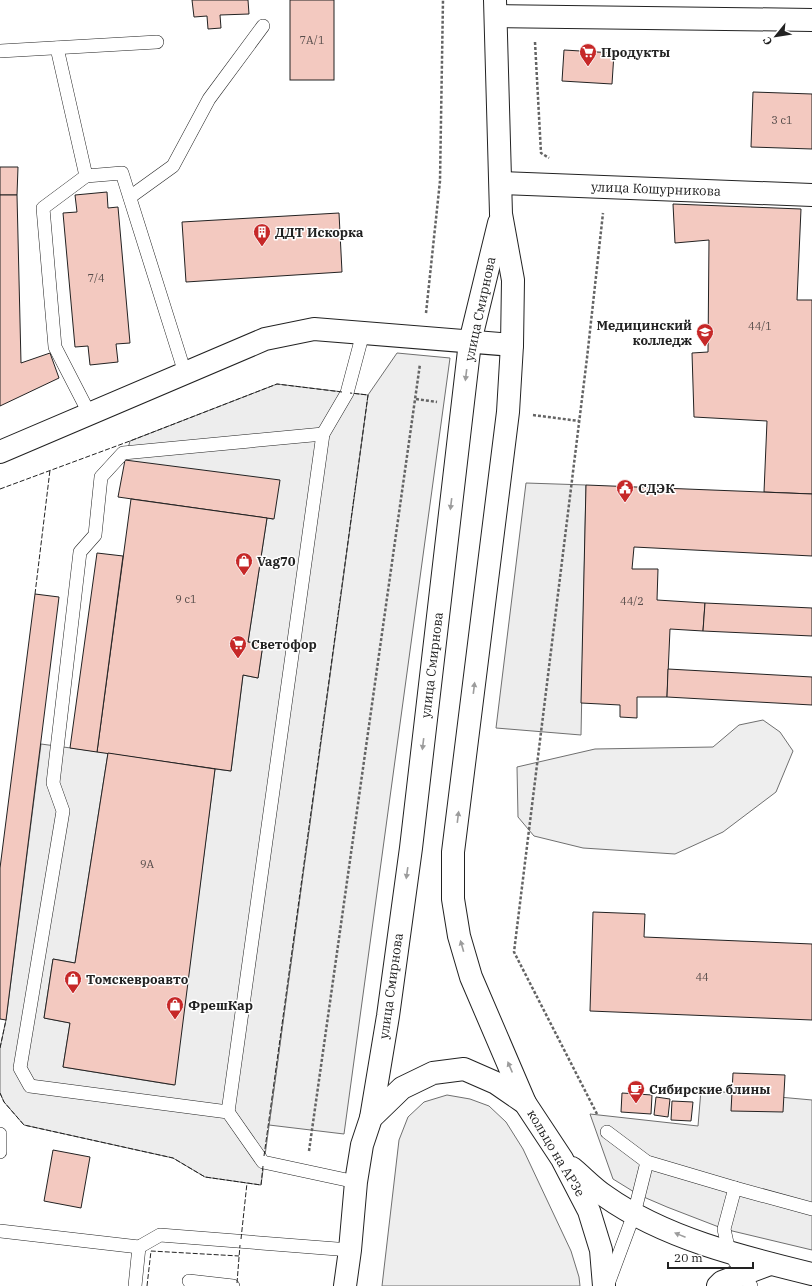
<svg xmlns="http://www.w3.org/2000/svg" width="812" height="1286" font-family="'IBM Plex Serif',serif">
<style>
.green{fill:#eee;stroke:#6f6f6f}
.parking{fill:#ededed;stroke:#6f6f6f}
.building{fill:#f3c9c0;stroke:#222}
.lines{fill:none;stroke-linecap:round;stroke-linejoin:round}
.lane-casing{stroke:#222;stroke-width:14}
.street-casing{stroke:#222;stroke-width:24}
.secondary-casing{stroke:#222;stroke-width:24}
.primary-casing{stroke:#222;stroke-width:24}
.path{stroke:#646464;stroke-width:2.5;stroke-dasharray:3 2;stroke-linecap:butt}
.lane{stroke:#fff;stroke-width:13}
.street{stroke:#fff;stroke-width:22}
.secondary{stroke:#fff;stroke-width:22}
.primary{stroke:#fff;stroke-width:22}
.fence{stroke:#222;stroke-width:1;stroke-dasharray:5 2;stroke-linecap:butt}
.oneway{fill:#9c9c9c}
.labels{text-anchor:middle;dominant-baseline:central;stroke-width:3;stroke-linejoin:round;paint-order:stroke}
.number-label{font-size:11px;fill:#564c4a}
.poi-label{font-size:13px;font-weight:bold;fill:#222;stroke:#fff;text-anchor:start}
.street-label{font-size:13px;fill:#222;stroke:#fff}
</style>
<rect width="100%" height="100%" fill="#fff"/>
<g class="green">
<polygon points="397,353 450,358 344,1134 269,1125 368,395"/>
<polygon points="763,720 780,732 793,751 776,792 723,832 675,854 583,848 534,836 518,817 517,767 595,749 713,747 739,725"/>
<polygon points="447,1095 470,1099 489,1106 506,1122 523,1149 571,1251 579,1277 580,1286 382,1286 399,1140 408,1117 424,1102"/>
</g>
<g class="parking">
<polygon points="277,384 368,395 261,1185 205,1177 173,1158 24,1125 4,1102 0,1093 0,1048 6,1020 41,744 108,753 75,963 53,959 44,1018 70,1023 63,1067 174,1085 215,769 231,771 243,675 258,678 263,644 248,642 267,518 273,519 125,460 130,441"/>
<polygon points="526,483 586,485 581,735 496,728"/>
<polygon points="701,1090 812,1100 812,1250 724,1229 667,1207 639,1195 613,1179 590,1114 698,1126"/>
</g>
<g class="building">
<polygon points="192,0 248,0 249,14 220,15 221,28 208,29 207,16 194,17"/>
<rect x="290" y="0" width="44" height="80"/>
<polygon points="564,50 614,53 612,84 562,81"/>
<polygon points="753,92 812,94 812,149 751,147"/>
<polygon points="0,167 18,167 17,195 0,195"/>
<polygon points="107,192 108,208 118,207 130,343 116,344 118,362 90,365 88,346 75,347 63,213 77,212 75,195"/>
<polygon points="0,195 17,195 21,363 50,353 59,378 0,406"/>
<polygon points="673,204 801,209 797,300 812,300 812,494 764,492 767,421 694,417 692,353 708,352 709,240 675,243"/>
<polygon points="339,213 342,272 186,282 182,222"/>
<polygon points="125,460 280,480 274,519 118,497"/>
<polygon points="586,485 812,494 812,556 634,547 632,569 658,569 657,600 705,603 703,631 670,629 667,697 637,697 637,718 620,717 620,705 581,703"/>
<polygon points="131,499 267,518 248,642 263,644 258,678 243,675 231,771 97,752"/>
<polygon points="97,553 123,556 97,752 70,748"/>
<polygon points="35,594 59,597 6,1020 0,1019 0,868"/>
<polygon points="705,603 812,608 812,636 703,631"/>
<polygon points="668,669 812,677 812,705 667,697"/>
<polygon points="108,753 215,769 175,1085 63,1067 70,1023 44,1018 53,959 75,963"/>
<polygon points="593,912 645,914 644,937 812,944 812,1020 590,1011"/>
<polygon points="733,1073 785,1075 783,1112 731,1111"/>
<polygon points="622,1093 652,1095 651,1114 621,1112"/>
<polygon points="656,1097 670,1099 668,1117 654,1115"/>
<polygon points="672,1101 693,1102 691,1121 671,1120"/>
<polygon points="53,1150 90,1157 81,1208 44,1201"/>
</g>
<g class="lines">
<g class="lane-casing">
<g id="lane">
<polyline points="57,48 86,176 43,208 55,347 89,413"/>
<polyline points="0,51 157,42"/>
<polyline points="86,176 122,173 185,373"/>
<polyline points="130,197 173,166 209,99 263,26"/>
<polyline points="323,434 123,453 101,477 95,535 80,552 53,783 63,811 20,1068 30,1086 228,1112 263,1162 356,1182"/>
<polyline points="228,1112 323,434 347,393 363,333"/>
<polyline points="607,1132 647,1162 735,1188"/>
<polyline points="0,1134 0,1152"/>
<polyline points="0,1231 139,1247 160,1235 350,1250"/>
<polyline points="189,1281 233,1286"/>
<polyline points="608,1284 634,1214 647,1162"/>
<polyline points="135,1286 139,1247"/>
<polyline points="751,1286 729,1252 724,1229 735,1188 812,1209"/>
</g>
</g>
<g class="street-casing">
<g id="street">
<polyline points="496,16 812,20"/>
<polyline points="501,183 812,195"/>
<polyline points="0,452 265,339 314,329 512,345"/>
</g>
</g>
<g class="secondary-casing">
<g id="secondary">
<polyline points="495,0 501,214 513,280 512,345 508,412 453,852 453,899 459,936 471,977 525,1103"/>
<polyline points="371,1118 388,1016 411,848 470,342 499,223"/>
</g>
</g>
<g class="primary-casing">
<g id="primary">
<path d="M572 1168C583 1177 593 1188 605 1196 664 1238 742 1257 812 1274"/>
<polyline points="345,1286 350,1250 356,1182 362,1145 371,1118 402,1088 433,1073 464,1069 496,1083 525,1103 562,1159 589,1211 601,1250 604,1286"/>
<polyline points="718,1286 722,1282 770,1264"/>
</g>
</g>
<g class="path">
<polyline points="535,42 541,153 549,158"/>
<polyline points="426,313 440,181 443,0"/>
<polyline points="416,399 437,402"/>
<polyline points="533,415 579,421"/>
<polyline points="597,1114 514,952 587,358 603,213"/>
<polyline points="309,1151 420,364"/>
</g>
<use href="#lane" class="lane"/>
<use href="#street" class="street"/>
<use href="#secondary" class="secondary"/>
<use href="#primary" class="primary"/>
<g class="fence">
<polyline points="0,489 130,441 277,384 342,392"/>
<polyline points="35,594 50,470"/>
<polyline points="0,1048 6,1020"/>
<polyline points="0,1093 4,1102 24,1125 173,1158 205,1177 261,1185 263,1166"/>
<polyline points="264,1156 368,395 350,393"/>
<polyline points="241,1239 247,1183"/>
<polyline points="237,1283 240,1245"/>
<polyline points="147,1286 151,1251 239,1256"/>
</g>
</g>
<defs><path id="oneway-solid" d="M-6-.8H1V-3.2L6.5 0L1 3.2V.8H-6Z"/></defs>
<g class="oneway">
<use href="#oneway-solid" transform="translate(466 375) rotate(97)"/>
<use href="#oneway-solid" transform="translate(451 504) rotate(97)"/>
<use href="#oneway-solid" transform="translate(474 688) rotate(-83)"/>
<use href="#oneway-solid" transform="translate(423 744) rotate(97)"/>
<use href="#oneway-solid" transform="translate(458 817) rotate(-83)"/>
<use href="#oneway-solid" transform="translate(407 873) rotate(98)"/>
<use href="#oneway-solid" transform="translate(462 946) rotate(-106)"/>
<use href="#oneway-solid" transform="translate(510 1067) rotate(-113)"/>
<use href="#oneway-solid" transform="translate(680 1235) rotate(-158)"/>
</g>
<defs>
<g id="supermarket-pin" transform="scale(0.9)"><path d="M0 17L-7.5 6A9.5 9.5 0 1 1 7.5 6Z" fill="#c62828" stroke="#fff"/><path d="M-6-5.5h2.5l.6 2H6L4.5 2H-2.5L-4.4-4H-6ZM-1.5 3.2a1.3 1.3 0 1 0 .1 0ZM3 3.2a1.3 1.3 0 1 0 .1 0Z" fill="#fff"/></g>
<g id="building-pin" transform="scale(0.9)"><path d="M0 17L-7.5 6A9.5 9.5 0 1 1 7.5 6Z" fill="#c62828" stroke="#fff"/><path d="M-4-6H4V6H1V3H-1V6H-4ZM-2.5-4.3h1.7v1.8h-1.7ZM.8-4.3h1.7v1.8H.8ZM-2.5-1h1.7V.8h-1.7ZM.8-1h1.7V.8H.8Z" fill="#fff"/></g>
<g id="university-pin" transform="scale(0.9)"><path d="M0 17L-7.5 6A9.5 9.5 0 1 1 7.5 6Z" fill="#c62828" stroke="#fff"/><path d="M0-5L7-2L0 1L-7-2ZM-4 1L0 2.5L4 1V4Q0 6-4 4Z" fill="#fff"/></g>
<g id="civic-pin" transform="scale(0.9)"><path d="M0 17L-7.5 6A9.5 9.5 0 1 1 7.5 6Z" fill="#c62828" stroke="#fff"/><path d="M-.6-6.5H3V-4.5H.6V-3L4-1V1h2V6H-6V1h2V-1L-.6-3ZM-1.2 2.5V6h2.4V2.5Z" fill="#fff"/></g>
<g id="shop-pin" transform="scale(0.9)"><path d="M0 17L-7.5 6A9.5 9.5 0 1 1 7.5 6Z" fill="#c62828" stroke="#fff"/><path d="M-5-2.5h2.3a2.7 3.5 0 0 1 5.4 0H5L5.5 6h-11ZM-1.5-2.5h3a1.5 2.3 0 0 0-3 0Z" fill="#fff"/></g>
<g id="cafe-pin" transform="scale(0.9)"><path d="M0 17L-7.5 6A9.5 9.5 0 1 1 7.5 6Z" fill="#c62828" stroke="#fff"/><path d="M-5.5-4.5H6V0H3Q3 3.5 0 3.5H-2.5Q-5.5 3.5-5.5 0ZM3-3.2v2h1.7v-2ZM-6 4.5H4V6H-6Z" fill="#fff"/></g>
</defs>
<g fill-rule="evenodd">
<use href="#supermarket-pin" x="588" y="52"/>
<use href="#building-pin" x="262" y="232"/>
<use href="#university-pin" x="705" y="332"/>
<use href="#civic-pin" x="625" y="488"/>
<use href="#shop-pin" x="244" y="561"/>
<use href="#supermarket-pin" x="238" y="644"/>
<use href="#shop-pin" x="73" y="979"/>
<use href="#shop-pin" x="175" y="1005"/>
<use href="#cafe-pin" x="636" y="1089"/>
</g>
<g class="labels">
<g class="number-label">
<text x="312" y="40">7А/1</text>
<text x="782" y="120">3 с1</text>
<text x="96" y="278">7/4</text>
<text x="760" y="326">44/1</text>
<text x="186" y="599">9 с1</text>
<text x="632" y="601">44/2</text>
<text x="147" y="864">9А</text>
<text x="702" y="977">44</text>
</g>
<g class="poi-label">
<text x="601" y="52">Продукты</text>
<text x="275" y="232">ДДТ Искорка</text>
<text x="692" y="325" text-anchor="end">Медицинский<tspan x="692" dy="15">колледж</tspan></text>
<text x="638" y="488">СДЭК</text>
<text x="257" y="561">Vag70</text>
<text x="251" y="644">Светофор</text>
<text x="86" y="979">Томскевроавто</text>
<text x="188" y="1005">ФрешКар</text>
<text x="649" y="1089">Сибирские блины</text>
</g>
<g class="street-label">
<text transform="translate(656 189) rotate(2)">улица Кошурникова</text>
<text transform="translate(480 309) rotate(-78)">улица Смирнова</text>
<text transform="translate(432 665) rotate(-83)">улица Смирнова</text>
<text transform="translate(391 986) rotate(-82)">улица Смирнова</text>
<text transform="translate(556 1153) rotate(59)">кольцо на АРЗе</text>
</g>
</g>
<g transform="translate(776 36) rotate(240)" stroke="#ffffff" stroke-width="3" paint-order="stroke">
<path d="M0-3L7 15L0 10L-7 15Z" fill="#222222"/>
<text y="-6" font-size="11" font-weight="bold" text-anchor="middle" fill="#222222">С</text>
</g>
<path d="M668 1262v6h85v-6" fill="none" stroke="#222222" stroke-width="2"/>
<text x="674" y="1262" font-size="12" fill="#222222" stroke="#ffffff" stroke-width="3" paint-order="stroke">20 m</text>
</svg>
